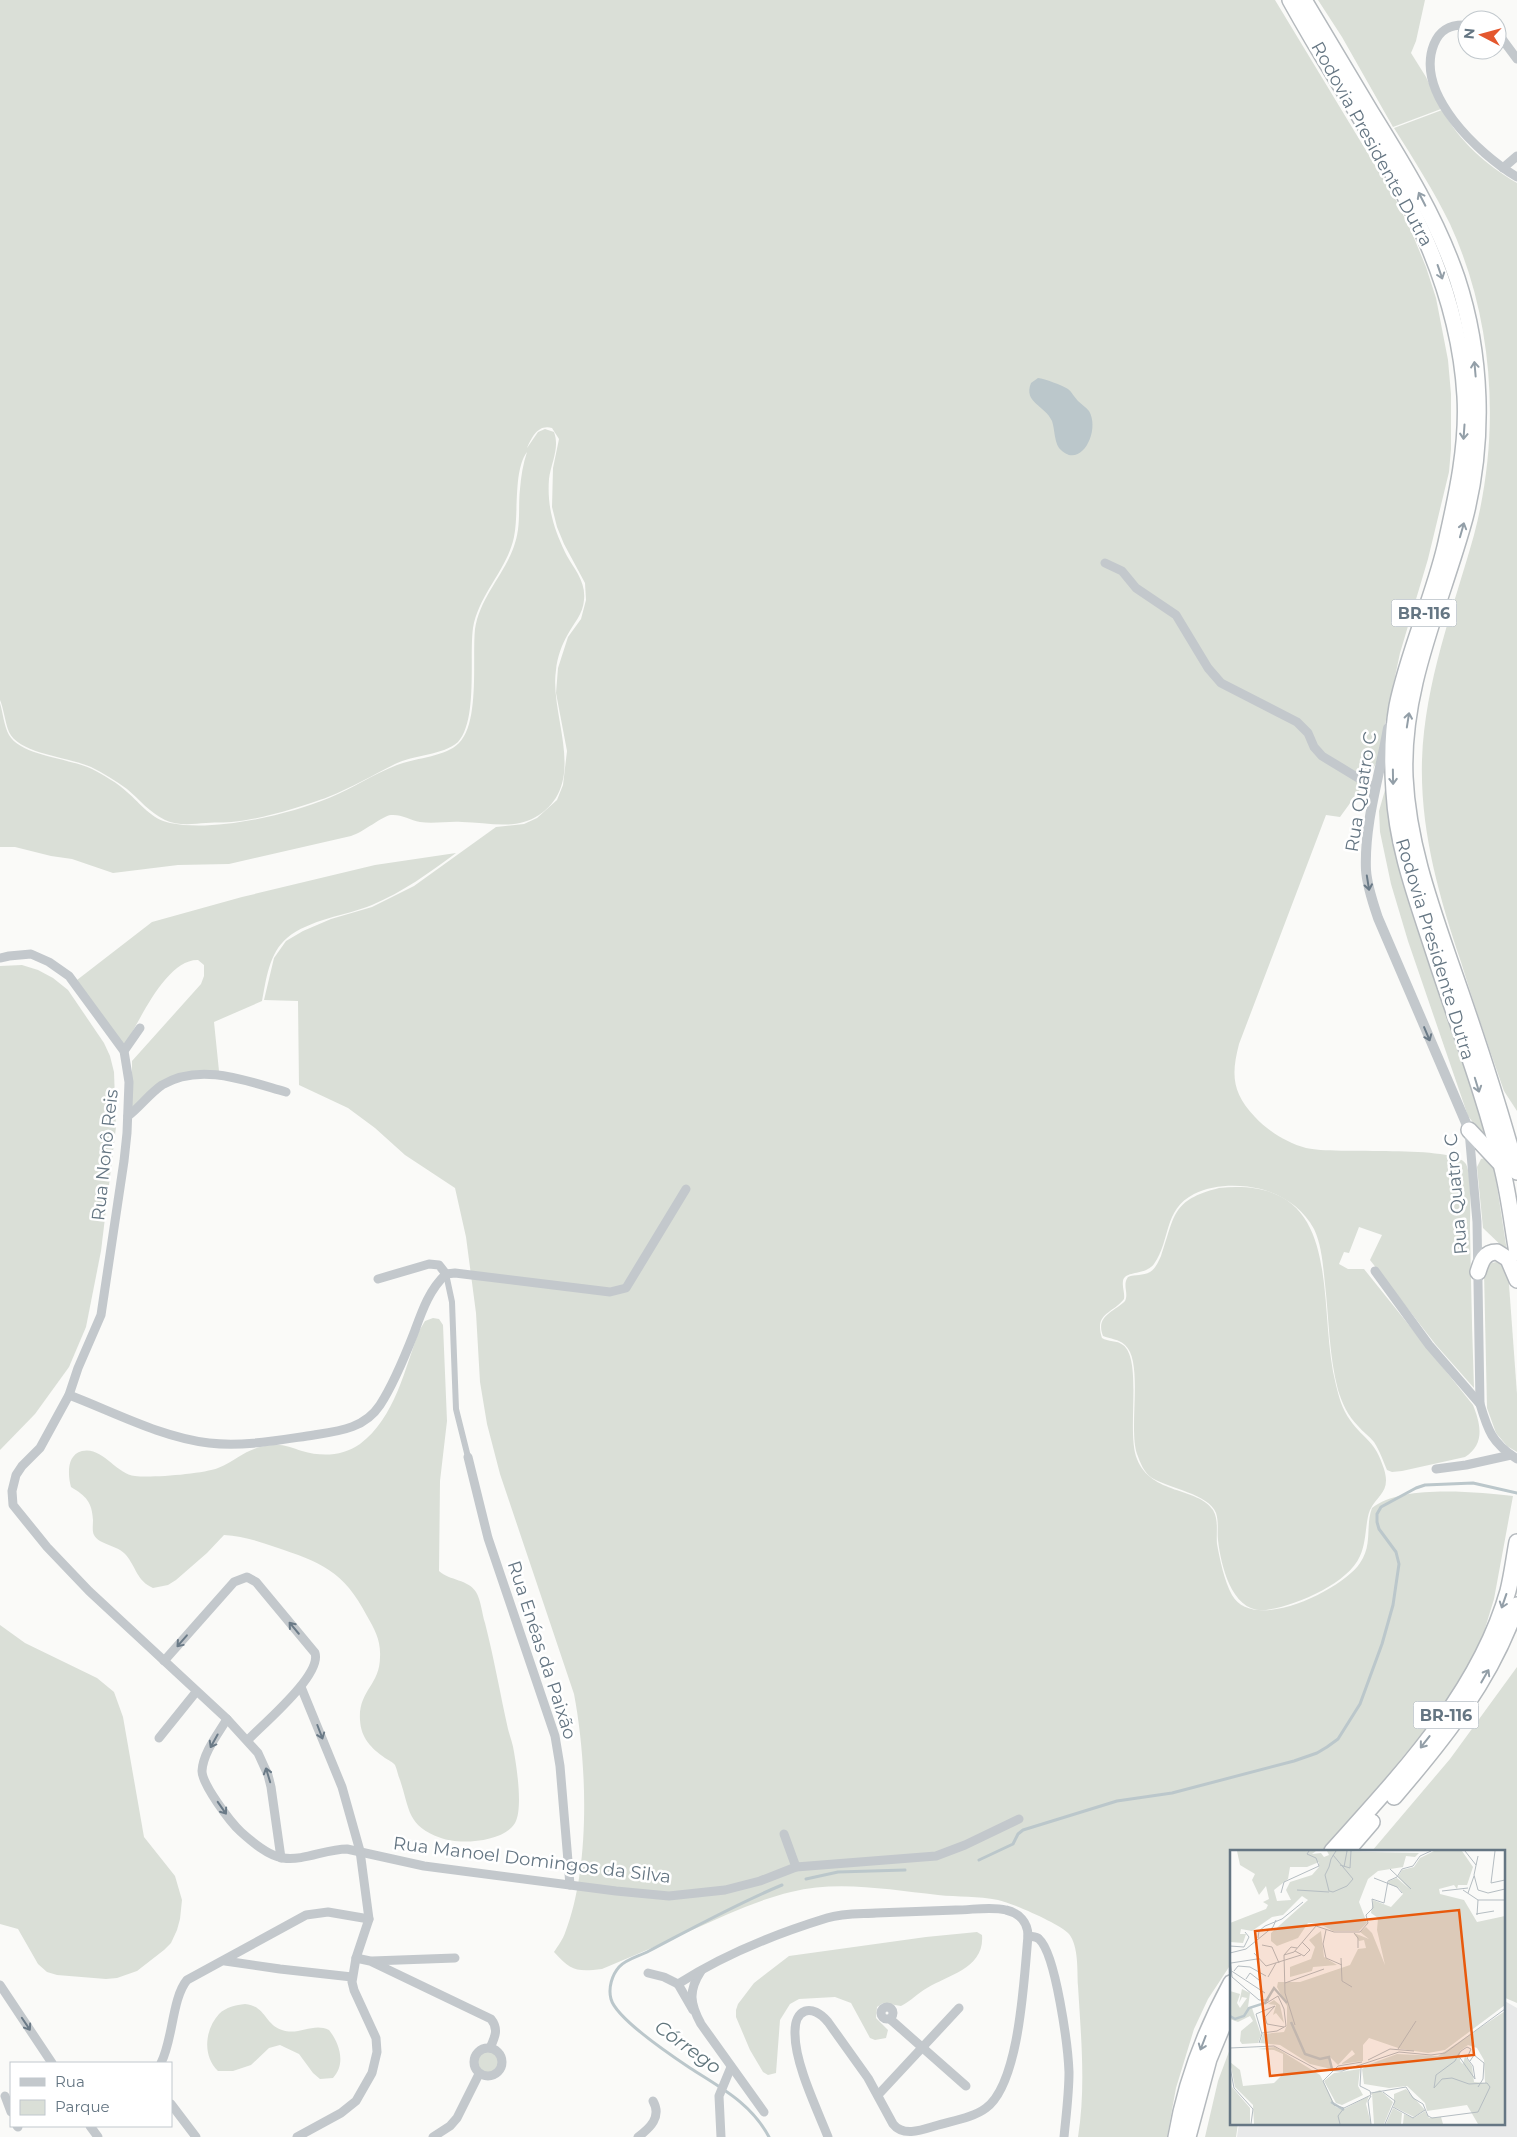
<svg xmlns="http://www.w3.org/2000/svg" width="1517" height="2137" font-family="Montserrat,sans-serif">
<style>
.built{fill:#e8e9e9}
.green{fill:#dadfd7}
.water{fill:#bbc7cb}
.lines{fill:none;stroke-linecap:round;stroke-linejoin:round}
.stream{stroke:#bbc7cb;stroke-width:3}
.motorway-casing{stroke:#b4b9bd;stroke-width:18}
.pedestrian{stroke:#c3c8cc;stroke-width:6}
.minor{stroke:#c3c8cc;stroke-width:9}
.tertiary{stroke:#c3c8cc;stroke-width:10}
.motorway{stroke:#fff;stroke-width:15}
.oneway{stroke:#939fa8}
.oneway2{stroke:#6a7a87}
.labels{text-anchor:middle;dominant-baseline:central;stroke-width:5;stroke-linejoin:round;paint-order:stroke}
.shield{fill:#fff;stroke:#939fa8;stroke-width:1}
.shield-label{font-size:16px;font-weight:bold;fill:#657683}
.street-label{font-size:18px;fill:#657683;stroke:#fff}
.water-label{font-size:19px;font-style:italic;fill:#60757c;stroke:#fff}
.inset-river{fill:none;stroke:#bbc7cb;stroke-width:2.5}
.inset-road{fill:none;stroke:#b5bdc2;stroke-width:1}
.view{fill:#e8590c;fill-opacity:0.15;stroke:#e8590c;stroke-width:2.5}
.inset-edge{fill:none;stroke:#657683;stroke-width:2.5}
</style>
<rect width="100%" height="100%" fill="#fafaf8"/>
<polygon class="built" points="1503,2000 1517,2008 1517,2137 1237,2137 1239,2123 1503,2123"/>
<g class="green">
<path d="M0 0H1275L1396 200 1412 233 1426 267 1436 298 1448 360 1451 394V449L1449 472 1428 559 1400 653 1377 762 1364 784 1340 817 1326 815 1239 1044C1231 1075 1232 1093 1255 1117 1268 1131 1287 1143 1306 1148 1334 1155 1455 1144 1466 1164 1472 1176 1470 1214 1470 1229 1471 1282 1472 1335 1474 1388L1436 1345 1370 1260 1382 1235 1359 1227 1349 1253 1344 1252 1339 1264 1348 1269H1364L1473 1405C1481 1425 1485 1444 1465 1457L1402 1471 1392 1472 1387 1470C1383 1461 1380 1451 1374 1442 1369 1436 1363 1432 1358 1426 1348 1416 1342 1403 1338 1390 1329 1356 1329 1319 1325 1284 1323 1266 1322 1246 1314 1229 1303 1208 1283 1195 1261 1189 1240 1184 1214 1184 1194 1194 1163 1210 1171 1240 1154 1264 1145 1276 1125 1270 1123 1281 1122 1287 1125 1293 1124 1299 1112 1314 1094 1313 1102 1338 1108 1342 1117 1340 1123 1345 1143 1360 1126 1433 1137 1459 1151 1495 1198 1487 1213 1510 1219 1520 1216 1533 1217 1544 1220 1560 1224 1580 1232 1595 1254 1634 1343 1589 1360 1563 1373 1544 1365 1527 1372 1508 1401 1484 1477 1492 1513 1496L1494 1599 1480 1645 1440 1712 1325 1851H1231V1964L1208 1999 1194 2029 1176 2088 1167 2137H1078C1086 2087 1081 2037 1078 1986 1077 1971 1079 1947 1069 1934 1060 1924 1012 1903 998 1900 978 1896 958 1897 938 1895 889 1890 839 1880 791 1892 757 1900 724 1916 692 1930 662 1944 632 1956 602 1969 577 1972 571 1971 554 1952 558 1946 563 1939 565 1933 591 1867 587 1762 574 1694L500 1474 487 1424 480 1382 476 1313 466 1237 455 1188 405 1155 375 1128 348 1108 299 1085 298 1001 264 1000 274 958 286 941 303 931 331 919 372 907 414 886 496 827 524 824 537 818 557 800 563 785 567 751 556 693 558 668 568 637 581 619 586 600 585 583 564 544 557 527 552 507 553 468 559 439 552 428C538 424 532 437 527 448L538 432 545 429 554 432C560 448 551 463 549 479 548 492 549 505 552 517 555 530 561 544 567 556 575 570 586 582 584 600 583 614 574 623 568 634 562 644 557 658 556 670 549 716 589 781 539 815 515 831 488 822 462 822 448 821 434 824 420 822 410 820 401 814 391 815 382 816 364 832 351 836L229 864 178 865 113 873 72 859 51 856 15 847H0V703C3 713 4 726 9 735 21 756 69 758 92 769 103 775 118 783 127 792 141 804 151 819 170 823 214 832 288 815 329 798 352 789 373 774 397 765 414 758 446 757 459 743 480 722 472 658 475 629 480 596 506 573 515 543 521 525 518 506 520 489 521 476 523 464 527 452 513 471 519 513 514 537 507 570 479 594 473 628 469 657 478 720 458 742 444 755 413 755 395 764 373 775 351 788 328 797 305 806 264 818 240 821 229 823 217 822 206 823 193 824 177 826 165 820 149 812 140 800 127 789 116 781 103 773 91 767 69 757 19 754 9 732 5 722 4 710 0 700Z"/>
<polygon points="1318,0 1425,0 1416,41 1411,53 1426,77 1441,109 1393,127 1342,37"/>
<path d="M1442 110C1461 143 1485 164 1517 183V1111L1504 1091C1489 1048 1474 1005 1461 962 1439 896 1420 831 1422 760 1425 681 1453 610 1474 535 1501 433 1494 320 1450 224 1434 191 1414 160 1394 128Z"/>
<polygon points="1385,790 1394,836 1493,1148 1468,1116 1408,941 1391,884 1380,832 1379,811"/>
<path d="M456 853C429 873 403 892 372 905 345 916 310 919 287 938 269 953 266 980 262 1001L214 1022 219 1071 190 1072 132 1109V1061L201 984 204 976V965L198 960C166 959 139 1022 124 1047L77 980 152 922 242 897 375 865Z"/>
<polygon points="22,965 38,970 53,978 68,990 104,1043 110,1056 114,1072 116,1127 101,1251 86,1327 69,1367 35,1414 0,1450 0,966"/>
<polygon points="1485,1158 1494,1167 1507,1251 1483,1228 1477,1167 1481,1159"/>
<path d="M1219 1188C1349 1175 1315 1304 1336 1385 1339 1397 1342 1409 1350 1420 1365 1441 1375 1440 1384 1469 1391 1492 1378 1494 1370 1510 1365 1522 1367 1541 1360 1556 1348 1584 1295 1606 1266 1610 1232 1614 1221 1566 1218 1540 1217 1531 1219 1522 1216 1513 1209 1494 1168 1488 1152 1478 1144 1473 1140 1462 1137 1454 1128 1427 1144 1362 1125 1345 1119 1339 1110 1339 1103 1336 1095 1316 1114 1312 1125 1301 1129 1293 1122 1285 1128 1277 1135 1274 1143 1276 1150 1272 1156 1268 1158 1262 1161 1256 1175 1216 1171 1200 1219 1188Z"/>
<polygon points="1496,1262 1502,1263 1508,1271 1517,1394 1517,1452 1507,1446 1496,1433 1487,1408 1484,1272 1488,1264"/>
<path d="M433 1318 439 1319 443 1325 447 1421 440 1481 439 1571C450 1581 468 1579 476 1592 481 1600 482 1614 485 1623 494 1658 500 1693 508 1729 510 1737 513 1744 514 1752 517 1769 523 1809 515 1823 504 1842 459 1845 441 1838 407 1826 410 1810 400 1780 398 1776 397 1769 395 1765 393 1762 388 1760 385 1758 371 1748 361 1738 360 1720 358 1691 380 1685 380 1657 381 1641 375 1630 367 1616 344 1571 320 1562 275 1547 258 1541 242 1536 224 1535L207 1553 176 1580 168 1585 153 1588C137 1581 136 1567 126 1555 118 1545 99 1545 94 1535 92 1531 93 1525 93 1520 92 1502 86 1496 71 1487 68 1476 66 1455 82 1451 102 1446 116 1474 135 1476 151 1478 203 1474 218 1468 240 1459 246 1447 273 1445 283 1444 292 1448 302 1451 322 1457 343 1456 360 1444 395 1418 405 1368 419 1331L425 1321Z"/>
<polygon points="0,1625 25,1643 97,1678 114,1692 123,1717 144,1837 175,1876 182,1900 180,1919 177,1930 171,1943 164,1950 137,1971 117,1978 106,1979 57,1975 47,1972 38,1964 18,1929 0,1924"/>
<polygon points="1517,1667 1517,2003 1503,1997 1503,1851 1372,1851 1450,1759"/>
<path d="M977 1932 982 1935C985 1968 948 1975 927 1988 918 1993 911 2001 901 2006L883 2003 877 2007 876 2018 888 2030 886 2038 875 2040 870 2038 851 2003 835 1997 799 1999 790 2004 780 2020 776 2073 768 2075 763 2072 750 2050 736 2017V2010L738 2004 754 1983 789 1956 926 1937Z"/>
<path d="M245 2004C266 2006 264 2024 282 2030 299 2036 313 2022 329 2030 340 2044 346 2064 333 2078L320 2079 313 2073 299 2054 280 2045 269 2048 251 2065 233 2071H218C202 2056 205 2029 219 2014 226 2007 236 2005 245 2004Z"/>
<polygon points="1231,2046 1231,2123 1238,2123 1236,2137 1205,2137 1218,2081"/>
<circle cx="488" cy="2062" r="13"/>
</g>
<path class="water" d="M1038 378C1045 379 1062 385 1068 389 1072 392 1074 397 1078 401 1081 404 1086 407 1089 411 1101 431 1080 472 1059 448 1054 440 1055 430 1052 421 1045 405 1023 403 1031 383Z"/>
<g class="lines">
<g class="stream">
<polyline points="979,1860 1013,1844 1018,1834 1023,1830 1117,1801 1172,1793 1294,1761 1317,1753 1327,1747 1338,1739 1360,1704 1382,1644 1393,1605 1399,1564 1396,1552 1379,1529 1377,1522 1377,1514 1381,1507 1416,1488 1425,1485 1473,1483 1517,1493"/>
<polyline points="806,1879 838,1872 905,1870"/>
<path d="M769 2137C751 2103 721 2088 690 2068 672 2056 616 2018 611 1999 608 1988 612 1975 619 1967 626 1959 640 1956 649 1951 693 1928 736 1904 782 1885"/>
</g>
<g class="motorway-casing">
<g id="motorway">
<path d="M1290 0C1305 27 1321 54 1337 80 1399 180 1458 276 1465 396 1468 447 1456 498 1445 547 1432 601 1408 652 1397 706 1392 734 1392 764 1394 792 1397 848 1417 900 1434 953 1457 1024 1485 1095 1502 1168 1509 1196 1512 1224 1517 1253"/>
<path d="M1304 0C1326 37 1349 75 1371 112 1404 165 1437 219 1457 278 1482 354 1485 440 1465 518 1442 603 1401 686 1405 777 1408 842 1430 903 1451 964 1475 1032 1498 1101 1517 1172"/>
<polyline points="1469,1130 1499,1162"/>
<path d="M1478 1272C1481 1262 1484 1252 1497 1252L1508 1259 1517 1280"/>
<path d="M1394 1797C1444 1739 1492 1679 1517 1605"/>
<path d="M1332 1851C1401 1774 1479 1693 1508 1591 1512 1575 1514 1558 1517 1542"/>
<polyline points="1347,1851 1372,1822"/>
<path d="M1176 2137C1185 2083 1205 2031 1231 1983"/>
<polyline points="1188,2137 1209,2059 1231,2006"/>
</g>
</g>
<polyline class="pedestrian" points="446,1274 452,1302 456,1409 468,1457"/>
<g class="minor">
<path d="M1467 25C1451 24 1440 29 1434 44 1414 94 1479 154 1517 177"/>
<polyline points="1497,32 1517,59"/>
<polyline points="1503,168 1517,156"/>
<polyline points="1105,563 1122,571 1136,588 1176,615 1208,668 1221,683 1297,722 1308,733 1314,747 1322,756 1373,787"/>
<polyline points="0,958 9,956 31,954 49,962 69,976 124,1051 129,1082 127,1133 124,1161 101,1315 78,1368 69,1395 40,1448 22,1466 16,1475 12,1491 13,1505 47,1547 89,1591 227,1719 258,1753 268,1775 271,1787 281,1858"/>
<polyline points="124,1051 140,1028"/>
<path d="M128 1116C140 1107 149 1094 162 1085 200 1062 247 1081 286 1092"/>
<path d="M1469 1131 1477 1222 1480 1404C1488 1431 1492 1443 1517 1459"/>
<polyline points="1375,1271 1429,1345 1480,1404"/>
<polyline points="378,1279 429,1264 439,1265 446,1274"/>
<path d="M69 1395C114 1412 160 1437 209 1443 244 1447 279 1440 314 1435 340 1431 365 1428 380 1405 393 1385 405 1356 414 1333 422 1311 429 1290 446 1274L455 1273 610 1292 626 1288 686 1189"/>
<polyline points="468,1457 488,1538 555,1736 560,1766 570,1885"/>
<polyline points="1436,1469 1466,1465 1511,1455"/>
<path d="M164 1661 234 1582 247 1577 256 1582 315 1653C322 1675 263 1724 248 1740"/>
<path d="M227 1719C218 1734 203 1753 202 1771 202 1784 230 1822 241 1832 251 1841 268 1856 283 1858 304 1861 326 1849 347 1849L424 1866 616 1891 669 1896 725 1890 760 1881 796 1867 936 1856 965 1845 1019 1819"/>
<polyline points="159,1738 196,1692"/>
<polyline points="784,1834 796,1867"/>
<path d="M356 1958 370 1961 491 2019C499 2029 495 2037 490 2048"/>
<polyline points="225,1961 280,1969 352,1977"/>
<polyline points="372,1961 455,1958"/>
<path d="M701 1971C688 1991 690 2004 701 2024L764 2112"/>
<polyline points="648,1973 664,1977 678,1984"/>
<polyline points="0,1985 52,2063"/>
<circle cx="887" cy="2013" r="6"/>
<path d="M693 2010 678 1984C723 1955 775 1934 827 1918 843 1913 860 1914 876 1913 903 1912 930 1911 956 1910 972 1910 991 1906 1006 1910 1019 1913 1028 1922 1028 1936 1032 1937 1036 1936 1039 1939 1056 1954 1068 2047 1069 2072 1069 2094 1066 2116 1064 2137"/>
<polyline points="890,2019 966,2086"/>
<circle cx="488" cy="2062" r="14"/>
<path d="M161 2063C173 2040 172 1998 187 1980L306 1915 328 1912 369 1919"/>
<polyline points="878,2095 959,2008"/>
<polyline points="5,2096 11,2112"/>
<polyline points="171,2104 196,2137"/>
<polyline points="17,2126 18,2127"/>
<polyline points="90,2126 98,2137"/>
<polyline points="297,2137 341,2113 356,2101 372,2073 377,2052 376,2038 354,1990 352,1982 356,1958 369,1919 360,1851 342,1787 301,1687"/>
<polyline points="433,2137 450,2126 457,2118 479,2074"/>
<path d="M638 2137C650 2128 662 2117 653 2101"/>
<polyline points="721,2137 719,2096 731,2067"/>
<path d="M828 2137C817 2109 795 2064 795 2034 794 2008 812 2003 828 2022L868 2078 893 2124C903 2137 922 2130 935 2126 951 2121 973 2118 986 2108 1020 2083 1024 1977 1028 1936"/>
</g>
<path class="tertiary" d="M1388 728C1380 774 1364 823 1366 870 1367 886 1373 903 1378 918L1469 1130"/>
<use href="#motorway" class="motorway"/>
</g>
<defs><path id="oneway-shaft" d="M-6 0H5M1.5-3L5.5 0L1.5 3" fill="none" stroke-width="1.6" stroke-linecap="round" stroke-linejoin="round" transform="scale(1.25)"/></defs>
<g class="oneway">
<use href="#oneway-shaft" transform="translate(1422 199) rotate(-117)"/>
<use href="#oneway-shaft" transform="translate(1440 272) rotate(71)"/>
<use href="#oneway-shaft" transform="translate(1475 369) rotate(-95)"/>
<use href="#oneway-shaft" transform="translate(1464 432) rotate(94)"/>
<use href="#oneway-shaft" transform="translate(1462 530) rotate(-74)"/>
<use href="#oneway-shaft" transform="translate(1408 720) rotate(-81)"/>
<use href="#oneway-shaft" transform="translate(1393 777) rotate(89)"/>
<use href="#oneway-shaft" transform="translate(1477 1085) rotate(73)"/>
<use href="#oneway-shaft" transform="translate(1504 1601) rotate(109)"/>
<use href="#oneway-shaft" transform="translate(1485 1676) rotate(-60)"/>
<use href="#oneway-shaft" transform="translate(1425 1742) rotate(128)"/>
<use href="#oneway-shaft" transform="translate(1203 2043) rotate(111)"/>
</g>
<g class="oneway2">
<use href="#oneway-shaft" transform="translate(1368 883) rotate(81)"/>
<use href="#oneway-shaft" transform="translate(1427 1034) rotate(67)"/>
<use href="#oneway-shaft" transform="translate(294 1628) rotate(-130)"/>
<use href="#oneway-shaft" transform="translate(182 1641) rotate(131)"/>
<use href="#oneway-shaft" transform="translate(320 1732) rotate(69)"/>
<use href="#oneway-shaft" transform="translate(214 1741) rotate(119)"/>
<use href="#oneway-shaft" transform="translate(268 1775) rotate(-107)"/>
<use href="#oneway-shaft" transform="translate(222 1808) rotate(55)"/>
<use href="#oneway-shaft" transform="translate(26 2024) rotate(56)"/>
</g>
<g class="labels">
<g class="shield">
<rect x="1391.5" y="599.5" width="65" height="27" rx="4"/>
<rect x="1413.5" y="1701.5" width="65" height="27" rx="4"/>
</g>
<g class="shield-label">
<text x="1424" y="613">BR-116</text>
<text x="1446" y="1715">BR-116</text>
</g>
<g class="street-label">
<text transform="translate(1372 144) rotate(61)">Rodovia Presidente Dutra</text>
<text transform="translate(1361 792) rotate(-81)">Rua Quatro C</text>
<text transform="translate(1435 949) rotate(73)">Rodovia Presidente Dutra</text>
<text transform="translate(105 1155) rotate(-84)">Rua Nonô Reis</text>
<text transform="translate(1456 1194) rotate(-95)">Rua Quatro C</text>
<text transform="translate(542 1650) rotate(72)">Rua Enéas da Paixão</text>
<text transform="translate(532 1860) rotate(7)">Rua Manoel Domingos da Silva</text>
</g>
<g class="water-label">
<text transform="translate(688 2047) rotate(36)">Córrego</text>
</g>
</g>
<g transform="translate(1230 1850)">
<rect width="275" height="275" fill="#fafaf8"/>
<path d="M7 1H86L82 4 91 3 94 7 99 5 97 1 189 3 185 7 176 6 173 17 148 21 138 29 129 52 137 73 129 81H103L88 73H78L68 88 47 96 41 91V83L78 50 72 46 53 65 42 67 22 81 11 79 10 84H16L13 93 0 92V73L36 59 38 55 33 52 39 49 36 36 29 45 22 30 25 24 10 15ZM89 12V17L82 25 60 32 56 40 61 50 47 51 44 40 58 29 60 17H77ZM204 1H232L243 17 237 35H228L227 39 224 35 209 39 210 44 234 50 247 72 275 66V155L215 200 198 203 171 199 139 188 133 195V211L111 214 125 204 122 200 108 215 100 207 101 219 80 214 50 195 30 193 33 184 54 182 57 175V156L47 137 48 132H70L120 115 128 99 136 98 134 90 129 91 124 83 139 89 130 82 136 77 142 83 155 115 147 80 148 68 141 63 143 50 161 57 173 44 169 38 158 34 159 31 167 28 178 38 168 27 172 20 184 17 190 8ZM91 81 94 107 107 115 83 117 82 121 60 127V117L81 109 85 97 79 90ZM12 139 20 143 18 157 22 158 31 185 28 193 12 194 10 191 11 181 23 171 20 166 8 172 0 169V141L10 144 7 153 10 158 17 148 12 147 9 153ZM44 150 50 155 54 173 46 163 43 165 46 155 38 154ZM275 161V274H248L237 255 197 261 195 253 177 236 159 238 134 234 132 219 140 214 167 204 208 206ZM238 195 247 198 254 210 255 233 244 232 242 216 235 206 233 214 230 211V201ZM45 197 90 225 106 257 114 259 139 246 136 254 141 274H24L23 255 5 237 0 212 10 220 13 236 44 233 53 224V204L44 200 28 199ZM0 218 2 237 20 258V274H0ZM130 219 128 236 133 245 112 255 106 253 94 231 104 223ZM176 239 195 260 184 267 164 257V244ZM150 240 163 252 154 274H144L142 243ZM163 258 172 263 171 274H156ZM195 261 199 268 211 267 213 274H173L174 264 184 268Z" fill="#dadfd7" fill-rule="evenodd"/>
<path class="inset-river" d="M0 166 5 169 14 166 19 158 35 153 44 138 57 153M61 172 75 204 90 209 99 207 102 219M101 252 114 260"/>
<path class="inset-road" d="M235 1 246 15M265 1 261 33 275 30M103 5 123 29 117 36 103 42 99 41 95 25 99 17 101 9 104 4 106 1M248 6 244 25 248 40 258 43 275 39M110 15 120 18 121 1M114 17 117 1M160 19 181 39M144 28 167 37 172 43M67 40 99 42M233 40 248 50H275M212 41 238 38M51 43 54 32 89 16 86 8 77 4 79 1M238 43 244 26M246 64 264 61M247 65 248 50M96 80 93 94 96 108 112 115M124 83 128 88V98M28 88 29 81 35 76 52 69 73 52M32 95 42 97 49 113M0 96 14 97 19 87 15 82M65 101 74 106 80 100 72 92M0 103 16 99 43 77 46 70M24 103 36 116 71 105M54 105 64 102 86 76 104 82H130L138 73 136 65 143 58 142 49 154 53 158 31 167 27 172 19 183 16 190 6 201 1M54 105 55 143 65 175M54 105 61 97 67 98M0 106 2 127M111 108 112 131 122 137M1 113 27 109M0 120 35 143M4 121 8 116 20 117 36 126M2 127 29 150H39M38 127 46 113M16 129 20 123 29 130M55 133 94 119M35 154 48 146M32 183 47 181 56 176 54 159 48 146M29 193 32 184 26 164 45 156 35 167 37 174 54 177M0 198 44 196 88 220 112 221 169 202 201 205 215 203 275 159M168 199 186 171M138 210 160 199 184 201M240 211 244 205 254 213 253 229 248 237M0 217 4 238 23 259 21 274M131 218 130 236 140 241 141 245 114 258 104 255 93 231 108 216 132 212M204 238 206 225 225 211 228 205 231 201 237 197 241 199 237 208 243 216 245 229 228 205M153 242 165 251 155 274M141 243 176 237 183 248 193 254 198 266 202 268 248 262 260 237 257 233 239 234 222 228 212 229 204 238M141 246 138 251 141 274M163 257 183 268 195 260M110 274 108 266 114 258"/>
<path class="view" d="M229 60 244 205 40 226 25 81Z"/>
<rect width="275" height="275" class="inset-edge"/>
</g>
<rect x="10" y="2062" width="162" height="65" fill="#ffffff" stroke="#c1c8cd"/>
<rect x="20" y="2078" width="25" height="8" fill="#c3c8cc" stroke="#c1c8cd"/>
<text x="55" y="2087" font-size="15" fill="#657683">Rua</text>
<rect x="20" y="2100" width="25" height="15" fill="#dadfd7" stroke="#c1c8cd"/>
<text x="55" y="2112" font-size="15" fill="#657683">Parque</text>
<g transform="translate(1482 35) rotate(276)"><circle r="24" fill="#ffffff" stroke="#c1c8cd"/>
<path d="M0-4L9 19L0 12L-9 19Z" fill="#e4572e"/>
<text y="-8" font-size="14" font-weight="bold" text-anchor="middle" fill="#657683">N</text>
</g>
</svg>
